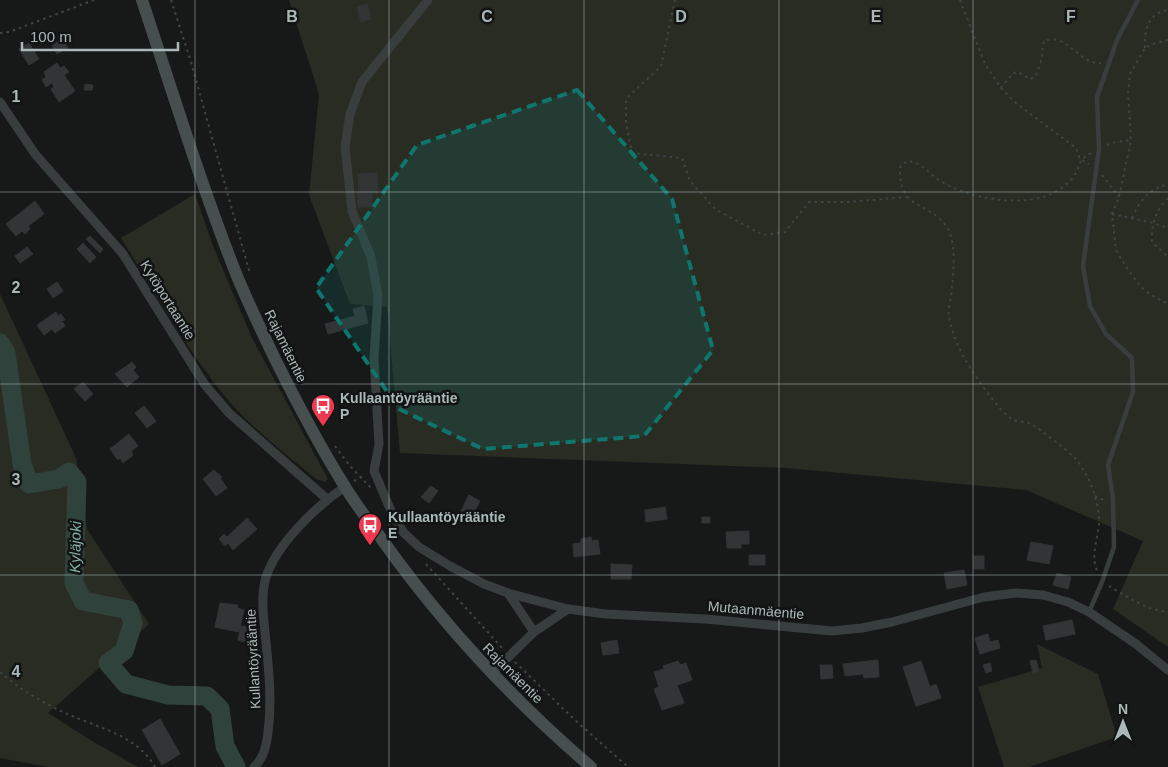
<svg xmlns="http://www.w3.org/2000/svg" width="1168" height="767" font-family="Helvetica,sans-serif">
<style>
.green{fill:#292c23}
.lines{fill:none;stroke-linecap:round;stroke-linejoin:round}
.river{stroke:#30423c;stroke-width:19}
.building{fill:#323535;stroke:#313435}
.path{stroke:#3e4545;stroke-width:2;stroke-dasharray:2.5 4;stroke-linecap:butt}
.service{stroke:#383e3e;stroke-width:4.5}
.minor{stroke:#383e3e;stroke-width:9}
.secondary{stroke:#464e4e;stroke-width:12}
.marked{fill:#0f766e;fill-opacity:0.2;stroke:#0f766e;stroke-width:4;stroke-dasharray:10 6;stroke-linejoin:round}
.grid{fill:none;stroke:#aab9b7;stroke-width:1;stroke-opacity:0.55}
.labels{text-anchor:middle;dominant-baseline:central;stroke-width:5;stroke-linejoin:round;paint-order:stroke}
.street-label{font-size:14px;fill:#aab9b7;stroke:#121414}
.poi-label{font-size:14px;font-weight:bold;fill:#aab9b7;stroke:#121414;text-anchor:start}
.water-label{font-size:15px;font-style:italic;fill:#82b3a3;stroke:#121414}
.grid-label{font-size:16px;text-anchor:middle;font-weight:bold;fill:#aab9b7;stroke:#121414;stroke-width:5;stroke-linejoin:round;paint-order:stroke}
</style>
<rect width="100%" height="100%" fill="#171919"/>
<g class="green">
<polygon points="289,0 1168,0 1168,647 1113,609 1143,541 1026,490 786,468 400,453 387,307 350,304 309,195 319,94"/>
<path d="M195 194 213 246 252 338 328 479 325 482 316 479C286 454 254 430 228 400 187 351 155 292 121 238Z"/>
<polygon points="0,294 76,458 87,529 149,624 48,713 92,741 138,767 48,767 0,758"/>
<polygon points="1037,644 1098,674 1117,737 1029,767 1004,767 978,687 1042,668"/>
</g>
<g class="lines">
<polyline class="river" points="0,343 6,353 22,464 29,484 59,479 69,472 77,482 74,583 83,601 129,610 133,623 124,651 108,663 126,684 168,695 207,696 220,709 225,746 236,767"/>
</g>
<g class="building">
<polygon points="367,4 371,19 361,22 357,7"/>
<polygon points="62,39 68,48 57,54 52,46"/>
<polygon points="29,43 39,59 29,65 19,49"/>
<polygon points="57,63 60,68 64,66 69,72 64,75 75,91 59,102 51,89 54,87 52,83 46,87 42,80 46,77 44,72"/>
<polygon points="85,84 93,85 92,90 84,90"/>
<polygon points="377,173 378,193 372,193 372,207 358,207 357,193 359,192 358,174"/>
<polygon points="35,201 44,214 28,226 30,229 25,234 22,231 16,236 6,224"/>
<polygon points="90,236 103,249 100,253 86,239"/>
<polygon points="83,243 96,257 90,263 77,249"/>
<polygon points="27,247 33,254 20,263 15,256"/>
<polygon points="57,282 63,291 53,298 47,289"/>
<polygon points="364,306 368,323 328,334 325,324 355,316 353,309"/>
<polygon points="56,312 58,316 61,314 65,320 62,321 65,326 55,333 52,329 44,335 37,325"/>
<polygon points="132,362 136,367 133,370 139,377 127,387 115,374"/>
<polygon points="83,382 93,394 85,401 74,389"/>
<polygon points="144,406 156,421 147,428 135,413"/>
<polygon points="129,434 138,446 131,451 133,455 123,463 120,458 118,460 110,449"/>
<polygon points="214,470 222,477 220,478 227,488 216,496 203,479"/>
<polygon points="431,486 438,491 429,503 421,497"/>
<polygon points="469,495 480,501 471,518 460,513"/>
<polygon points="665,507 667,519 646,522 645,510"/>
<rect x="702" y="517" width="8" height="6"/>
<polygon points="247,518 257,529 233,550 228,543 225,546 219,539 224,534 227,537"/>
<polygon points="749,531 749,544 741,544 741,548 727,548 726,532"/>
<polygon points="591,537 592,541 598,540 600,554 574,557 573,544 581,543 581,539"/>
<polygon points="1031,542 1053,546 1049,564 1027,560"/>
<rect x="749" y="555" width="16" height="10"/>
<rect x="974" y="556" width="10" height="13"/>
<polygon points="611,564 632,565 631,579 611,579"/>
<polygon points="964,570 967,585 947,589 944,573"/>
<polygon points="1057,573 1071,577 1068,589 1053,585"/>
<polygon points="220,603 238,605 237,608 244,610 239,632 215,627"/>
<polygon points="1072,620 1075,634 1046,640 1043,626"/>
<polygon points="241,626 252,628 249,643 238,640"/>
<polygon points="988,634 990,642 998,640 1000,648 980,654 975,638"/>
<polygon points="617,640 619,653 603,655 601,643"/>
<polygon points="251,649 257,650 256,658 249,657"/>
<polygon points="878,660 879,677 864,678 863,674 845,676 843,664"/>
<polygon points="1036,660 1039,671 1033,673 1030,661"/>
<polygon points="678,661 680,665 686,663 692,680 677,685 684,703 662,710 654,689 659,687 654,672 664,669 663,666"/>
<polygon points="921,661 930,687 936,684 941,698 916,706 903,667"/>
<polygon points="990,663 992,671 986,673 983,665"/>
<polygon points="820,665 832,665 833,678 821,679"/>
<polygon points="160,719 180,754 162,765 142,730"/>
</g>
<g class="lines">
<g class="path">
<polyline points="171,0 191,62 250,274"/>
<polyline points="675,0 661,66 626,99 626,123 632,153 682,158 690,181 715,209 763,235 785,232 809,202 848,202 907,197"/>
<polyline points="960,0 985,64 1001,88 1017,104 1076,148 1080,159 1089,164"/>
<polyline points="0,33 9,32 94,0"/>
<polyline points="1168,40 1153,44 1145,48 1130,74 1128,93 1131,140 1119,197 1112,214 1116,250 1128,270 1141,287 1151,295 1168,304"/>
<path d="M1145 48C1144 30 1148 13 1168 10"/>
<path d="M1001 88 1013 73 1018 72 1030 79 1035 77C1038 70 1041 63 1042 56 1043 50 1041 46 1045 40 1049 40 1054 39 1057 40 1073 44 1084 65 1101 63"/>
<polyline points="1107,145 1116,142 1131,140"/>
<path d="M1091 153C1076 162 1082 163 1074 176 1070 182 1060 190 1053 193 1023 208 971 199 942 182 929 175 923 162 907 161L900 167C898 212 930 200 948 229 957 245 953 279 951 297 950 303 948 310 949 315 951 331 958 348 966 361 974 374 1001 415 1014 420 1018 422 1024 421 1029 423 1035 425 1068 451 1074 457 1079 461 1083 470 1087 476 1093 488 1099 506 1099 519 1099 538 1090 553 1097 571"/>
<polyline points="1102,175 1119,197"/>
<path d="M1168 198C1156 210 1151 225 1152 242L1168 257"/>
<polyline points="1112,214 1153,223 1168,228"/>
<path d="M1132 218C1140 200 1148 190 1168 184"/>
<polyline points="335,446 350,466 371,488"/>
<polyline points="354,481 365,475"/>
<polyline points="1095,496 1106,501"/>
<polyline points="426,564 503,649"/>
<path d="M1109 586C1128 597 1146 610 1168 612"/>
<polyline points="515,662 576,721 628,767"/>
<path d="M0 672C19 689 42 702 65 713 96 727 137 735 155 767"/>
</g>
<polyline class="service" points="1089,612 1102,582 1114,547 1113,499 1108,465 1133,392 1132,358 1106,334 1090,306 1083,266 1099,149 1097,97 1117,40 1138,0"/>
<g class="minor">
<polyline points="428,0 362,82 350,114 345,147 352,211 371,257 378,296 374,358 379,444 374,471 391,511 403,532 419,547 450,566 484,584 508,593 568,609 606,614 705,619 832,631 862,628 892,622 984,597 1016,593 1043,595 1068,602 1089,612 1136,644 1168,670"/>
<polyline points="0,102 35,154 123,254 205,385 229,413 327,499"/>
<polyline points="508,593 534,632"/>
<polyline points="491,674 534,632 568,609"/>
<path d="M254 767C264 758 266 746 268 733 272 702 269 672 266 642 264 621 260 597 266 577 277 544 316 506 345 487"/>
</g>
<path class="secondary" d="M142 0C172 90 200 182 235 271 247 301 262 332 276 361 297 403 319 445 344 485 355 504 370 522 383 541 443 625 513 700 591 767"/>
</g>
<path class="marked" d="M577 90 672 199 713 350 644 436 483 449 399 409 316 288 417 145Z"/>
<path class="grid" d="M195 0V767M389 0V767M584 0V767M779 0V767M973 0V767M0 192H1168M0 384H1168M0 575H1168"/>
<defs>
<g id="bus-pin" transform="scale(1.25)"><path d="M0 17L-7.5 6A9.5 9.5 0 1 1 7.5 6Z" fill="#ee3a51" stroke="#121414"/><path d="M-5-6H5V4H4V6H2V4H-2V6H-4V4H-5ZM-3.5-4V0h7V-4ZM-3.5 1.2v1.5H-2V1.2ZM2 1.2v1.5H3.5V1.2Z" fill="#fff"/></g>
</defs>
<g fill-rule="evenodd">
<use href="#bus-pin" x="323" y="406"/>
<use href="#bus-pin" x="370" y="525"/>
</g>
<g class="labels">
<g class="street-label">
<text transform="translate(168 300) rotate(58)">Kytöportaantie</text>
<text transform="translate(286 346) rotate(64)">Rajamäentie</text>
<text transform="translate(756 610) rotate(5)">Mutaanmäentie</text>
<text transform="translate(253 659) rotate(-93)">Kullantöyrääntie</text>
<text transform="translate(513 673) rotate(45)">Rajamäentie</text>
</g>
<g class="poi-label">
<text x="340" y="398">Kullaantöyrääntie<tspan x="340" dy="16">P</tspan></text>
<text x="388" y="517">Kullaantöyrääntie<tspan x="388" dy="16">E</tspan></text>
</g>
<g class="water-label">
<text transform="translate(75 547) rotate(-89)">Kyläjoki</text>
</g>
</g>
<g class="grid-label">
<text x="292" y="22">B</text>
<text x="487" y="22">C</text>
<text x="681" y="22">D</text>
<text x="876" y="22">E</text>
<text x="1071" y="22">F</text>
<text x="16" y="102">1</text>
<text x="16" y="293">2</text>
<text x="16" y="485">3</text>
<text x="16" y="677">4</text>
</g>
<g transform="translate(1123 722)" stroke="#121414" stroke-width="4" paint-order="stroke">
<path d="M0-4L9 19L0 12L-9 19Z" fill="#aab9b7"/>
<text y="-8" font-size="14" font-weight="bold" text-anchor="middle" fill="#aab9b7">N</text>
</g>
<path d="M22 42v8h156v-8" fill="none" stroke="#aab9b7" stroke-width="2.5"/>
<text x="30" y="42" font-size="15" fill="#aab9b7" stroke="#121414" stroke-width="4" paint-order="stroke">100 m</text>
</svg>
